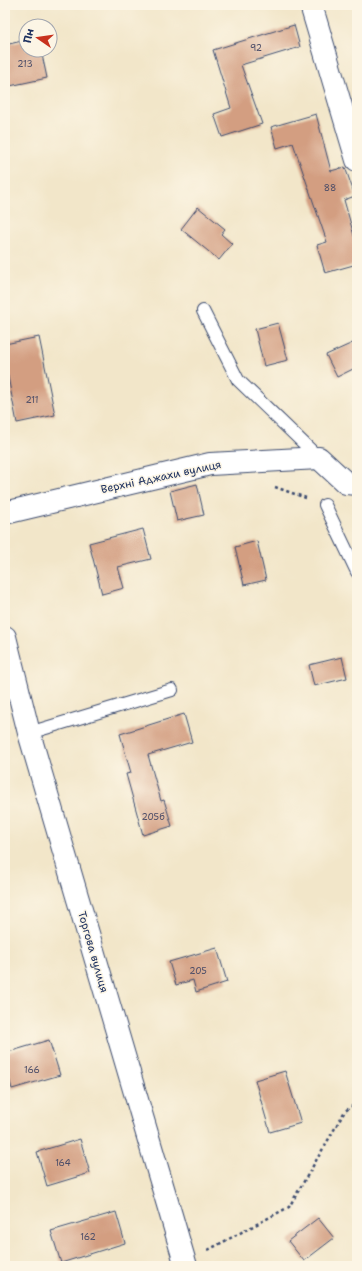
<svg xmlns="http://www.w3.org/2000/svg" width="362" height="1271" font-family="'Shantell Sans',sans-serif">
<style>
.building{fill:#d39e81}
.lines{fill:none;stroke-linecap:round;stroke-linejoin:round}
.lane-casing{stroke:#3b4a6e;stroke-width:14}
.street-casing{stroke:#3b4a6e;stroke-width:24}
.path{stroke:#3b4a6e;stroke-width:2.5;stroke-dasharray:3 3;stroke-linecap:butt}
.lane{stroke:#fff;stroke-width:12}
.street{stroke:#fff;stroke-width:22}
.labels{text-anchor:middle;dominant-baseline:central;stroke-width:3;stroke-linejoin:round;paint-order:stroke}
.number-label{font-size:9px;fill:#494b67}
.street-label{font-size:11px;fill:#1b2f5e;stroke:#fcf5e5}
</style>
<rect width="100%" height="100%" fill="#fcf5e5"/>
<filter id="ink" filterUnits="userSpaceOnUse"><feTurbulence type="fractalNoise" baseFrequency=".025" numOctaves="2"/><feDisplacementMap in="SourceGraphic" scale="8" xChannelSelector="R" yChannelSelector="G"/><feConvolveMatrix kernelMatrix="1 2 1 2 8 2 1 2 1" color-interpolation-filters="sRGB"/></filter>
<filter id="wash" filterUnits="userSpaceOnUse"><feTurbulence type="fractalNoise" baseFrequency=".012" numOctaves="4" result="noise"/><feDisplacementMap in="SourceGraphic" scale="16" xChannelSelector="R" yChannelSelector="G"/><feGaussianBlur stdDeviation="0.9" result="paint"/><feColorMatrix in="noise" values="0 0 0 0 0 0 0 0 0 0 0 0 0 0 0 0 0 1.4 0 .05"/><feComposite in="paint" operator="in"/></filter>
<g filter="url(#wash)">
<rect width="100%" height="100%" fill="#f2e6c9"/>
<g id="blocks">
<g class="building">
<polygon points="294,25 300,47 241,65 262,124 222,137 214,114 231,108 213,50"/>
<polygon points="26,40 26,50 41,50 47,78 5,87 5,45"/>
<polygon points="316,114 331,171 345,167 355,196 344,200 357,246 357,264 325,273 317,245 327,242 293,143 277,148 271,127"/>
<polygon points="198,207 225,229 221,234 232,244 219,260 181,229"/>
<polygon points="278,323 288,360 264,366 255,329"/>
<polygon points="39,337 55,415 17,423 5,361 5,344"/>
<polygon points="357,341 357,367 337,377 326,355"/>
<polygon points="197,484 204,515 177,521 170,491"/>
<polygon points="143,529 151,559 118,567 124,588 102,594 89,543"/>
<polygon points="257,541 266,580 244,585 235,547"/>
<polygon points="342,657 347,678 314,686 309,665"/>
<polygon points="184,714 192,742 148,755 161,801 164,800 172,826 143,835 126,774 131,773 120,734"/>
<polygon points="217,948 227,982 196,992 193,980 176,985 169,962"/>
<polygon points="49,1040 60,1075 12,1089 5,1064 5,1053"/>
<polygon points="285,1071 301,1123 270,1132 255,1080"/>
<polygon points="80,1139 90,1173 47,1186 37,1152"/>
<polygon points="116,1212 125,1243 61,1263 51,1231"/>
<polygon points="318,1218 334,1238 304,1261 288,1241"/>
</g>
</g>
</g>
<g filter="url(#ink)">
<use href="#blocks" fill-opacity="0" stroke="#3b4a6e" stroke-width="1"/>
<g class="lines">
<g class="lane-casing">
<g id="lane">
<polyline points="203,311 238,380 319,458"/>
<polyline points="325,505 357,572"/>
<polyline points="29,733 172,690"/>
</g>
</g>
<g class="street-casing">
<g id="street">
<polyline points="311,5 357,160"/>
<polyline points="5,513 210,464 319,458 346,483 357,484"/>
<polyline points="5,637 29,733 186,1266"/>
</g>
</g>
<g class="path">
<polyline points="275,487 306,498"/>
<polyline points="208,1250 289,1207 345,1111 357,1103"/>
</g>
<use href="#lane" class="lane"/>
<use href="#street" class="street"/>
</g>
</g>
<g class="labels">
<g class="number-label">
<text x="256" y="48">92</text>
<text x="25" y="64">213</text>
<text x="330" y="188">88</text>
<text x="32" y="400">211</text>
<text x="153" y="817">205б</text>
<text x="198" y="971">205</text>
<text x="32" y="1070">166</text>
<text x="63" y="1163">164</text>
<text x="88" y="1237">162</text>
</g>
<g class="street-label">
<text transform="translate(161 477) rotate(-12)">Верхні Аджахи вулиця</text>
<text transform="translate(93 952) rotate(74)">Торгова вулиця</text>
</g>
</g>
<rect width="362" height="1271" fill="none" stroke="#fcf5e5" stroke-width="20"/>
<g transform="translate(38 38) rotate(283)"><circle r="19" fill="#fcf5e5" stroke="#a2a6af"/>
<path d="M0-3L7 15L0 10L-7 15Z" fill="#c8321e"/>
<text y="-6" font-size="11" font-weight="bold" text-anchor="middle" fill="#1b2f5e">Пн</text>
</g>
</svg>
